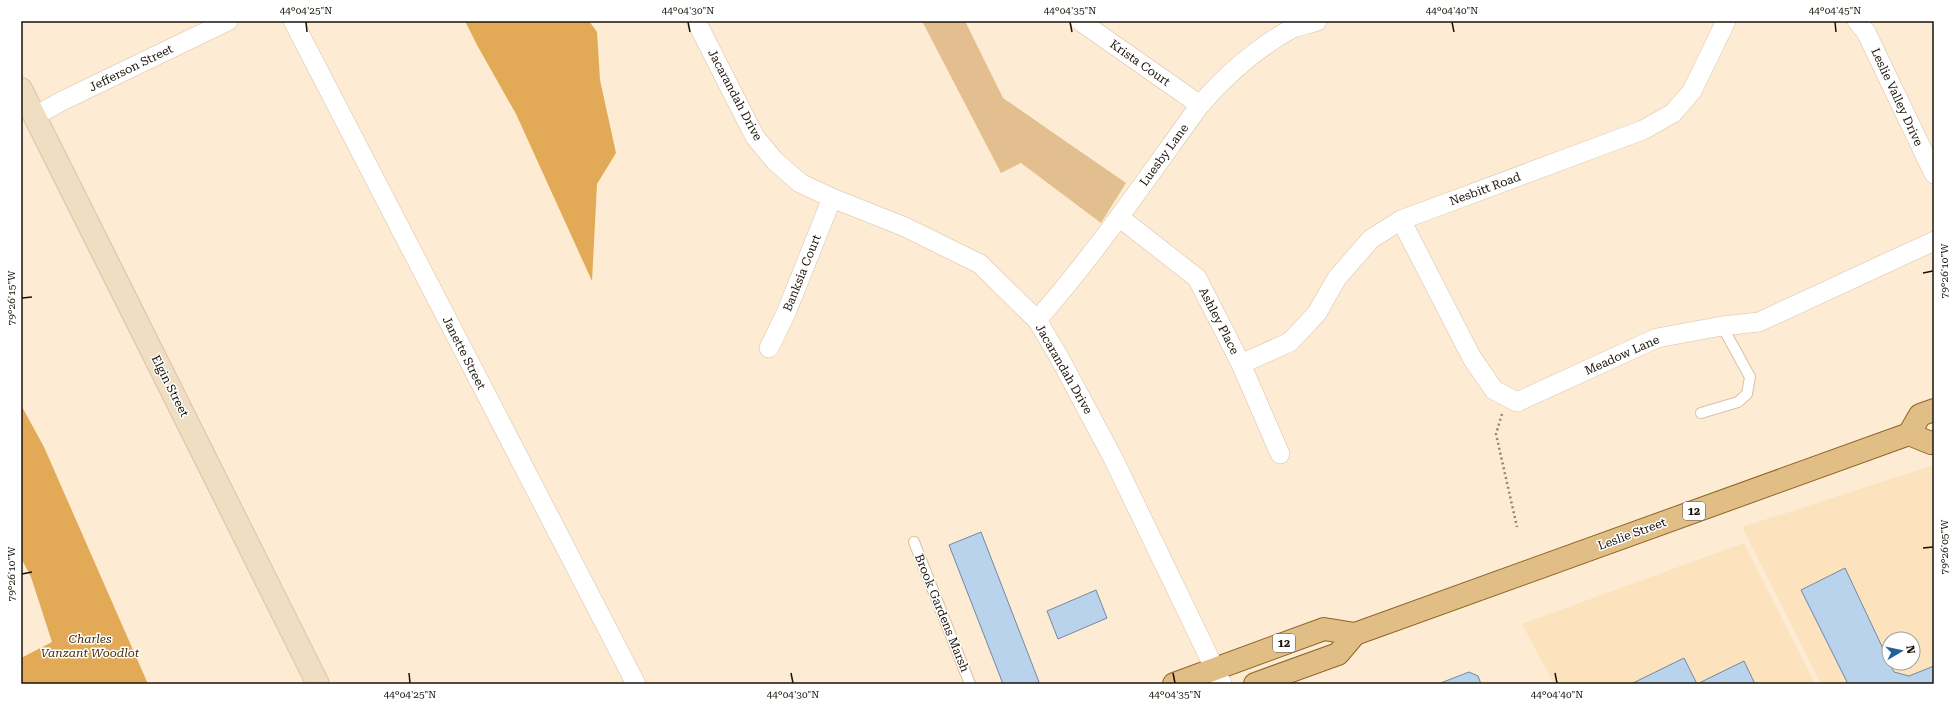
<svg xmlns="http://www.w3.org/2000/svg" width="1955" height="705" font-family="'Roboto Serif',serif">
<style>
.built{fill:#fde2be;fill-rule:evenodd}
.green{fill:#e3bf8f}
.forest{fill:#e2aa56}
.building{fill:#b9d3ed;stroke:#7189a1}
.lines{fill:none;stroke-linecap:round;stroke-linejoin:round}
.lane-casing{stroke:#d8c2a6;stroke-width:12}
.street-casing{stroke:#d8c2a6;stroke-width:20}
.secondary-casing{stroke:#d8c2a6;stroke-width:24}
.primary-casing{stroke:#8e6526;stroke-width:24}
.path{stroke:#918473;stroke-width:2.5;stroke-dasharray:2 3;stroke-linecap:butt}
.lane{stroke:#fff;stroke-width:10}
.street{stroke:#fff;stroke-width:19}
.secondary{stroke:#f0dec3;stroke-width:22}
.primary{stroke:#e1be86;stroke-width:22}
.ticks{fill:none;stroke:#191208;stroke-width:1.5}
.labels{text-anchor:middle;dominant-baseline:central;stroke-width:3;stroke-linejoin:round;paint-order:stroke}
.shield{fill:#fff;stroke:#5e5952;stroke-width:1}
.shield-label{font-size:11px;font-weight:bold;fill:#191208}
.street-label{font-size:12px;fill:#191208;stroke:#fff}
.park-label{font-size:12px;font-style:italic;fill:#442d08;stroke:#fff}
.neatline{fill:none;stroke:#191208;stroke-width:1.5}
.ticks-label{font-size:10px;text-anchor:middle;fill:#191208}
</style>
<rect width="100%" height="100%" fill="#fdebd3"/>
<g class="built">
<path d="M1934 465V684H1821L1742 527ZM1889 639H1913V663H1889Z"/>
<polygon points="1744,543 1815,684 1554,684 1522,624"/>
</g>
<polygon class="green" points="922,21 965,21 1003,98 1126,183 1101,223 1021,163 1001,173"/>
<g class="forest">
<polygon points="465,21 589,21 597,32 600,80 616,153 597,184 592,281 516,114 477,45"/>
<polygon points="21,405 44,447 148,684 21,684 21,658 52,642 31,577 21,558"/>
</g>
<g class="building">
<polygon points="981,532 1039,682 1033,684 1003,684 949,545"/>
<polygon points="1845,568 1894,672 1909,676 1934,666 1934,684 1848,684 1801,590"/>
<polygon points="1096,590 1107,618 1058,639 1047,611"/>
<polygon points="1684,658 1697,684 1744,661 1755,684 1631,684"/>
<polygon points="1469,672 1478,676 1481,684 1438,684"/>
</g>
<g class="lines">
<g class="lane-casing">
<g id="lane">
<polyline points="1701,413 1738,402 1747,394 1750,377 1722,326"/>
<polyline points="914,542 970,684"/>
</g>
</g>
<g class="street-casing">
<g id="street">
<polyline points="293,21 636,684"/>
<polyline points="696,21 755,137 775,161 800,183 832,198 905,227 980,264 1037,320 1059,357 1113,458 1222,684"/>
<polyline points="1080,21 1200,105"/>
<polyline points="1857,21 1866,32 1934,174"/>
<polyline points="35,116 62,101 228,21"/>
<polyline points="1119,217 1197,278 1241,364 1280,454"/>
<polyline points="1401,220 1472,358 1494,390 1517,402 1657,338 1722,326 1759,322 1934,241"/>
<path d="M1037 320C1096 253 1147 178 1200 105 1227 74 1256 48 1293 28 1301 25 1310 24 1317 21"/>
<polyline points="769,348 786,313 832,198"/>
<polyline points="1241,364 1290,342 1317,313 1337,278 1371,239 1401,220 1643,130 1673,113 1692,91 1726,21"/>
</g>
</g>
<g class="secondary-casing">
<polyline id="secondary" points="21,89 318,684"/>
</g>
<g class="primary-casing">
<g id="primary">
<polyline points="1909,434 1931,443 1934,442"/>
<polyline points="1174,684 1324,629 1355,634"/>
<polyline points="1255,684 1338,654 1355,634 1909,434 1920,415 1934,410"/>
</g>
</g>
<polyline class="path" points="1502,414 1496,434 1517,527"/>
<use href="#lane" class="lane"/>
<use href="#street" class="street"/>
<use href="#secondary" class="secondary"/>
<use href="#primary" class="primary"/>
</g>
<path class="ticks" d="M306 22 307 32M688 22 690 32M1070 22 1072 32M1452 22 1454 32M1835 22 1836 32M1923 273 1933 271M22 298 32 297M1923 548 1933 547M22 574 32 572M409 673 410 683M791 673 793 683M1173 673 1175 683M1555 673 1557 683"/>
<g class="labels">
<g class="shield">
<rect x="1683" y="502" width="22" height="18" rx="3"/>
<rect x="1273" y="634" width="22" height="18" rx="3"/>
</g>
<g class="shield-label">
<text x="1694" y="511">12</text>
<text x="1284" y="643">12</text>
</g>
<g class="street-label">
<text transform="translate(1140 63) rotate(35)">Krista Court</text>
<text transform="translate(131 68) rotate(-26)">Jefferson Street</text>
<text transform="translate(735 95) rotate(62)">Jacarandah Drive</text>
<text transform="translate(1897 97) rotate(65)">Leslie Valley Drive</text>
<text transform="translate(1164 155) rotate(-54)">Luesby Lane</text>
<text transform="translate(1485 189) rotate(-20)">Nesbitt Road</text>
<text transform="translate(802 273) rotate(-68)">Banksia Court</text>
<text transform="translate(1219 321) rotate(63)">Ashley Place</text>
<text transform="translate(464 353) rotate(63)">Janette Street</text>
<text transform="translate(1622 355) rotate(-24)">Meadow Lane</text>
<text transform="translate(1064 369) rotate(60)">Jacarandah Drive</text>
<text transform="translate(170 386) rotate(63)">Elgin Street</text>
<text transform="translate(1632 534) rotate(-20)">Leslie Street</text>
<text transform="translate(942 613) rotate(68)">Brook Gardens Marsh</text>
</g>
<g class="park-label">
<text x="90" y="639">Charles<tspan x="90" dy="14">Vanzant Woodlot</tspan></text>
</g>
</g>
<rect width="1955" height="705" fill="none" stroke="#ffffff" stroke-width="44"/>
<g transform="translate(1901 651) rotate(81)"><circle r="19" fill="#ffffff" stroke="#a3a09c"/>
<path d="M0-3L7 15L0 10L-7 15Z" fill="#246097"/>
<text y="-6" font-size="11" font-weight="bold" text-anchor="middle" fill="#191208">N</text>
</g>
<rect x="22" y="22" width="1911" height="661" class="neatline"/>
<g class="ticks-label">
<text x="306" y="14">44°04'25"N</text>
<text x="688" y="14">44°04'30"N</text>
<text x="1070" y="14">44°04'35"N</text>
<text x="1452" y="14">44°04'40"N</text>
<text x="1835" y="14">44°04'45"N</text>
<text transform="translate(1944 271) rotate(-90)" y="4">79°26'10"W</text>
<text transform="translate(11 298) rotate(-90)" y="4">79°26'15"W</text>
<text transform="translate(1944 547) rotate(-90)" y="4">79°26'05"W</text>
<text transform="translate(11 574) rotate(-90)" y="4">79°26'10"W</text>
<text x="410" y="698">44°04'25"N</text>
<text x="793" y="698">44°04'30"N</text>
<text x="1175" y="698">44°04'35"N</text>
<text x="1557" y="698">44°04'40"N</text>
</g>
</svg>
